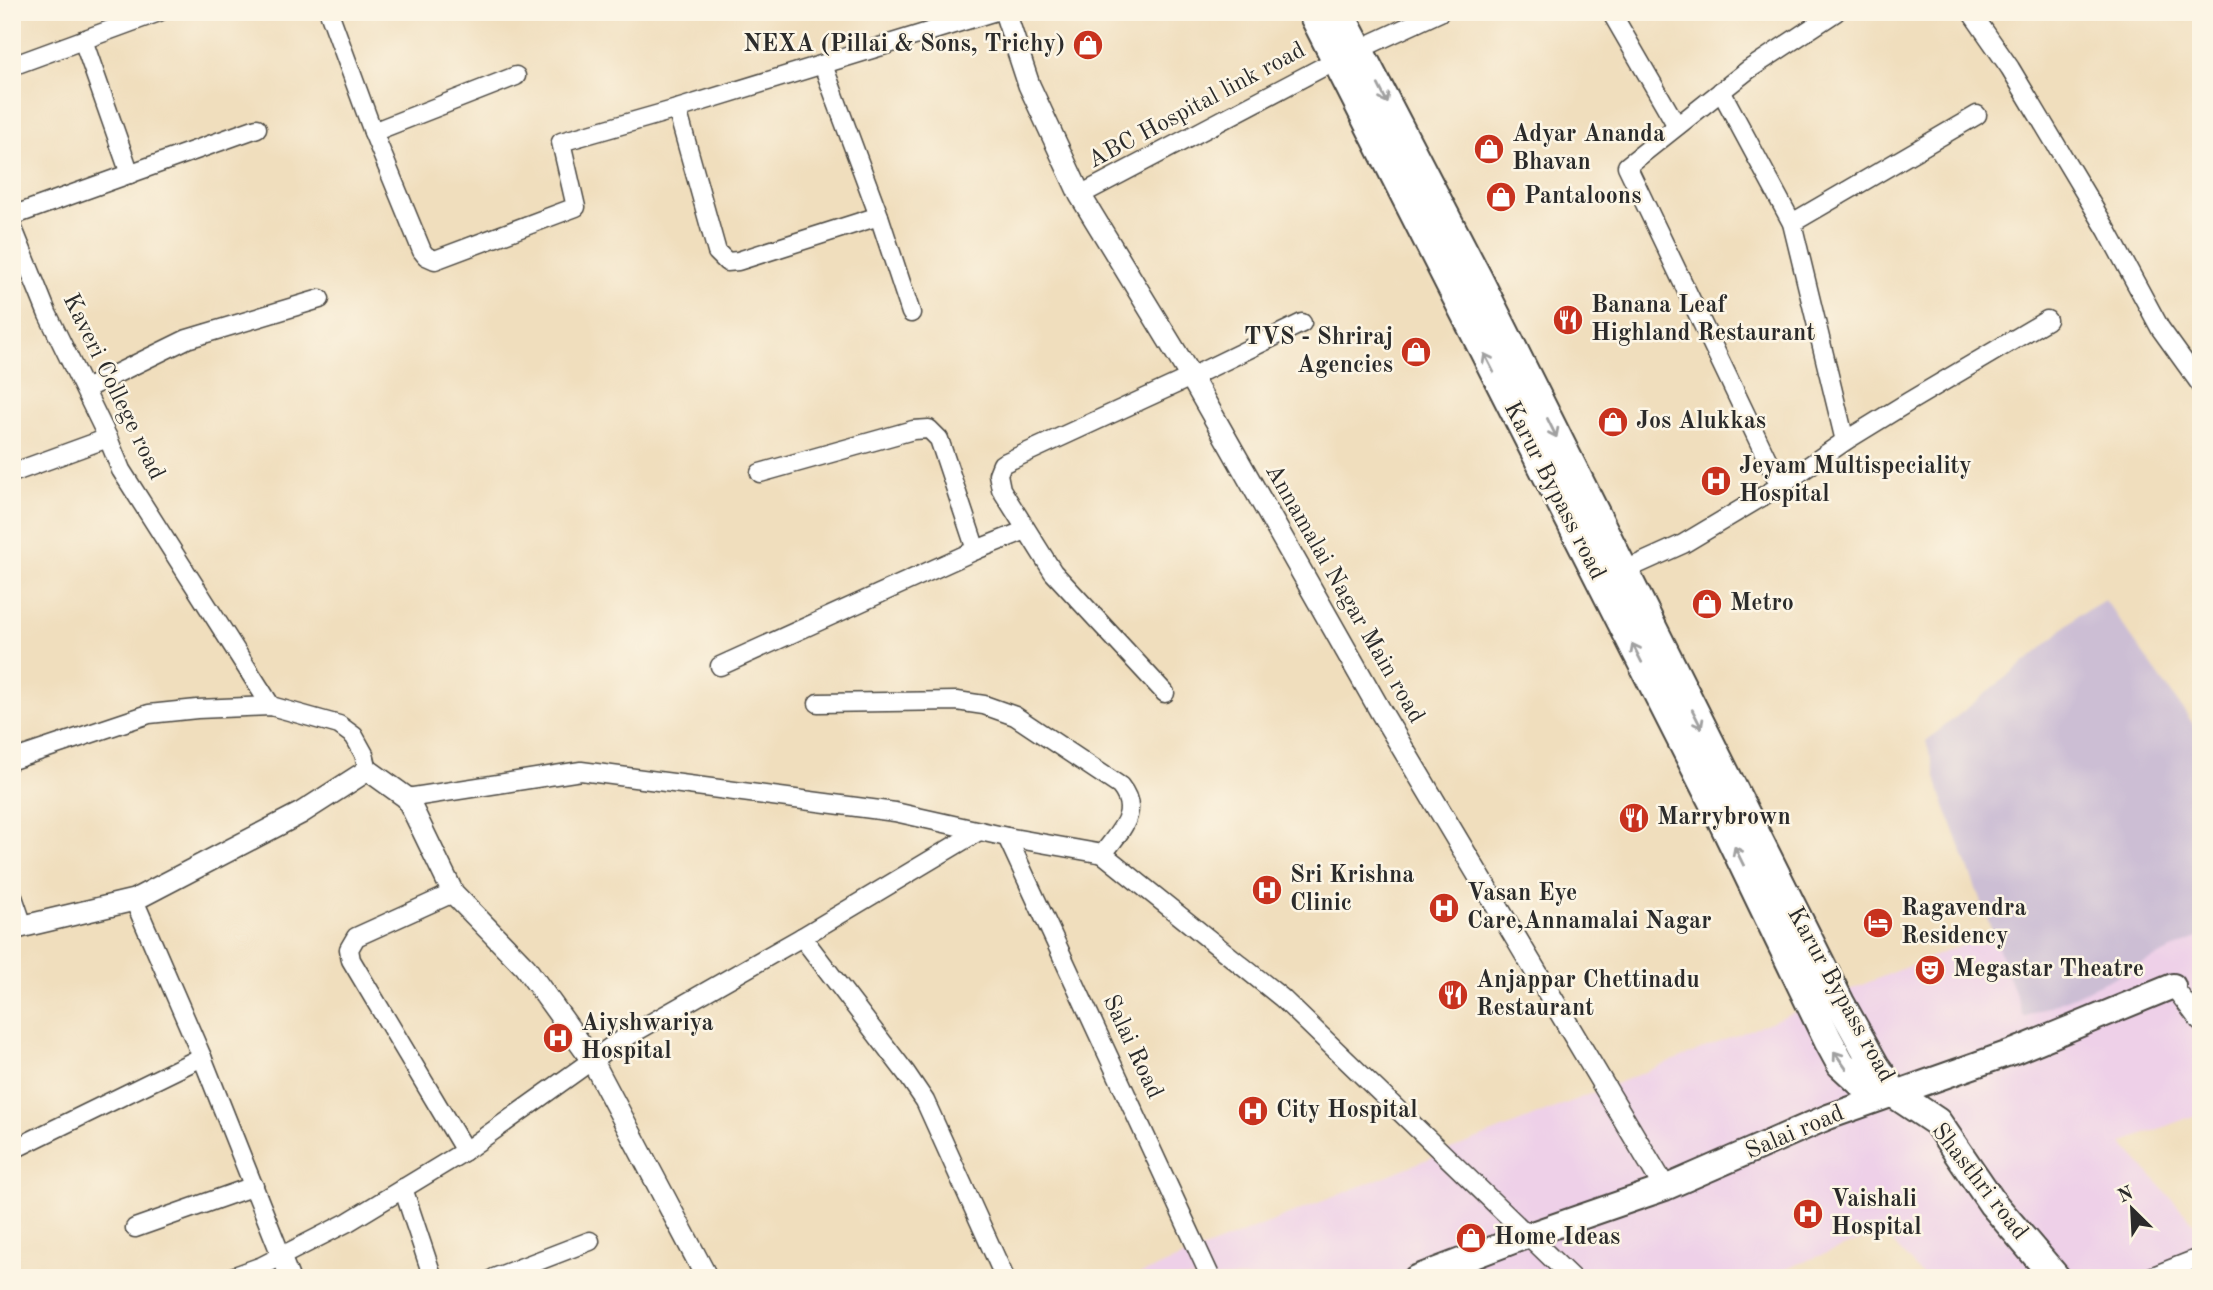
<svg xmlns="http://www.w3.org/2000/svg" width="2213" height="1290" font-family="'Old Standard TT',serif">
<style>
.built{fill:#eed0e8}
.industrial{fill:#ccbed4}
.lines{fill:none;stroke-linecap:round;stroke-linejoin:round}
.minor-casing{stroke:#494641;stroke-width:21}
.tertiary-casing{stroke:#494641;stroke-width:24}
.secondary-casing{stroke:#494641;stroke-width:28}
.primary-casing{stroke:#494641;stroke-width:32}
.minor{stroke:#fff;stroke-width:18}
.tertiary{stroke:#fff;stroke-width:21}
.secondary{stroke:#fff;stroke-width:24}
.primary{stroke:#fff;stroke-width:28}
.rail-casing{stroke:#2b2b2b;stroke-width:8}
.rail{stroke:#fcf5e5;stroke-width:5;stroke-dasharray:16;stroke-linecap:butt}
.oneway{stroke:#a0a0a0}
.labels{text-anchor:middle;dominant-baseline:central;stroke-width:5;stroke-linejoin:round;paint-order:stroke}
.poi-label{font-size:24px;font-weight:bold;fill:#2b2b2b;stroke:#fcf5e5;text-anchor:start}
.street-label{font-size:24px;fill:#2b2b2b;stroke:#fcf5e5}
</style>
<rect width="100%" height="100%" fill="#fcf5e5"/>
<filter id="ink" filterUnits="userSpaceOnUse"><feTurbulence type="fractalNoise" baseFrequency=".0143" numOctaves="2"/><feDisplacementMap in="SourceGraphic" scale="14" xChannelSelector="R" yChannelSelector="G"/><feConvolveMatrix kernelMatrix="1 2 1 2 8 2 1 2 1" color-interpolation-filters="sRGB"/></filter>
<filter id="wash" filterUnits="userSpaceOnUse"><feTurbulence type="fractalNoise" baseFrequency=".00686" numOctaves="4" result="noise"/><feDisplacementMap in="SourceGraphic" scale="28" xChannelSelector="R" yChannelSelector="G"/><feGaussianBlur stdDeviation="1.57" result="paint"/><feColorMatrix in="noise" values="0 0 0 0 0 0 0 0 0 0 0 0 0 0 0 0 0 1.4 0 .05"/><feComposite in="paint" operator="in"/></filter>
<g filter="url(#wash)">
<rect width="100%" height="100%" fill="#f0debd"/>
<polygon class="built" points="2201,849 2201,1113 2122,1143 2201,1231 2201,1278 1925,1278 1883,1232 1760,1278 1131,1278"/>
<polygon class="industrial" points="2105,600 2201,735 2201,936 2085,991 2024,1017 1941,795 1926,741 2040,650 2077,616"/>
</g>
<g filter="url(#ink)">
<g class="lines">
<g class="minor-casing">
<g id="minor">
<polyline points="329,12 373,132 422,251 426,256 435,260 576,207 561,142 677,109 993,12"/>
<polyline points="1611,12 1677,126"/>
<polyline points="1971,12 2010,68 2107,230 2160,328 2201,385"/>
<polyline points="83,40 130,174"/>
<polyline points="823,65 879,216"/>
<polyline points="12,66 159,12"/>
<polyline points="1721,91 1792,223 1845,441"/>
<polyline points="677,109 717,252 727,262 738,261 879,216 911,313"/>
<polyline points="373,132 516,76"/>
<polyline points="1080,195 1336,60 1440,12"/>
<polyline points="12,216 257,128"/>
<polyline points="1792,223 1977,115"/>
<polyline points="12,226 48,315 108,438 121,470 271,706"/>
<polyline points="85,389 187,339 320,299"/>
<polyline points="12,473 108,438"/>
<polyline points="760,473 913,430 929,429 939,439 976,550"/>
<polyline points="1780,486 1627,166 1748,70 1836,12"/>
<polyline points="1623,571 1683,544 1780,486 1845,441 1910,401 2047,320"/>
<polyline points="720,666 976,550 1026,530"/>
<polyline points="1165,693 1053,572 1001,489 998,474 1002,464 1191,377 1302,323"/>
<path d="M818 703 957 701 984 705 1015 716 1120 786C1142 813 1119 831 1103 854"/>
<polyline points="12,760 149,714 197,709 271,706 339,725 354,736 364,754 368,770"/>
<polyline points="407,798 581,771 895,812 1007,837 1103,854 1282,998 1572,1278"/>
<polyline points="1007,837 1211,1278"/>
<polyline points="453,893 356,937 349,949 351,960 465,1151"/>
<polyline points="12,894 23,926"/>
<polyline points="802,937 906,1073 925,1101 1005,1278"/>
<polyline points="2173,986 2201,1023"/>
<polyline points="202,1057 290,1278"/>
<polyline points="12,1150 202,1057 134,900"/>
<polyline points="403,1188 433,1278"/>
<polyline points="135,1228 254,1186"/>
<polyline points="229,1278 262,1266 348,1222 465,1151 616,1043 802,937 979,831"/>
<polyline points="494,1278 590,1241"/>
<polyline points="2148,1278 2201,1257"/>
</g>
</g>
<g class="tertiary-casing">
<g id="tertiary">
<polyline points="1005,12 1029,85 1080,195 1191,377 1381,712 1665,1188"/>
<polyline points="12,929 134,900 301,813 368,770 407,798 453,893 525,967 592,1060 707,1278"/>
</g>
</g>
<g class="secondary-casing">
<polyline id="secondary" points="1416,1278 1529,1235 1665,1188 1828,1117 2015,1051 2173,986"/>
</g>
<g class="primary-casing">
<g id="primary">
<polyline points="1312,12 1718,812 1828,1040 1841,1064 1868,1089 1895,1094"/>
<polyline points="1339,12 1477,277 1840,1003 1875,1066 1895,1094 1937,1122 1993,1204 2056,1278"/>
</g>
</g>
<use href="#minor" class="minor"/>
<use href="#tertiary" class="tertiary"/>
<use href="#secondary" class="secondary"/>
<use href="#primary" class="primary"/>
<g class="rail-casing">
<polyline id="rail" points="2197,12 2201,17"/>
</g>
<use href="#rail" class="rail"/>
</g>
<defs><path id="oneway-shaft" d="M-6 0H5M1.5-3L5.5 0L1.5 3" fill="none" stroke-width="1.6" stroke-linecap="round" stroke-linejoin="round" transform="scale(1.75)"/></defs>
<g class="oneway">
<use href="#oneway-shaft" transform="translate(1383 94) rotate(63)"/>
<use href="#oneway-shaft" transform="translate(1489 363) rotate(-117)"/>
<use href="#oneway-shaft" transform="translate(1552 428) rotate(64)"/>
<use href="#oneway-shaft" transform="translate(1637 653) rotate(-117)"/>
<use href="#oneway-shaft" transform="translate(1697 719) rotate(63)"/>
<use href="#oneway-shaft" transform="translate(1739 856) rotate(-116)"/>
<use href="#oneway-shaft" transform="translate(1840 1060) rotate(-125)"/>
</g>
</g>
<defs>
<g id="shop-disc" transform="scale(1.575)"><circle r="9.5" fill="#c8321e" stroke="#fcf5e5"/><path d="M-5-2.5h2.3a2.7 3.5 0 0 1 5.4 0H5L5.5 6h-11ZM-1.5-2.5h3a1.5 2.3 0 0 0-3 0Z" fill="#fff"/></g>
<g id="restaurant-disc" transform="scale(1.575)"><circle r="9.5" fill="#c8321e" stroke="#fcf5e5"/><path d="M-5-6h1v4h1v-4h1v4h1v-4h1v5L-1.5 .5V6h-2V.5L-5-1ZM5-6V6H3V1.5H1.5Q1.5-4 5-6Z" fill="#fff"/></g>
<g id="hospital-disc" transform="scale(1.575)"><circle r="9.5" fill="#c8321e" stroke="#fcf5e5"/><path d="M-5-5h3v3.5h4V-5h3V5h-3V1.5h-4V5h-3Z" fill="#fff"/></g>
<g id="hotel-disc" transform="scale(1.575)"><circle r="9.5" fill="#c8321e" stroke="#fcf5e5"/><path d="M-6-4.5h1.5V1H6V5H4.5V3h-9V5H-6ZM-4 0a1.8 1.8 0 1 1 3.6 0ZM.5 0V-2.5h3Q6-2.5 6 0Z" fill="#fff"/></g>
<g id="theatre-disc" transform="scale(1.575)"><circle r="9.5" fill="#c8321e" stroke="#fcf5e5"/><path d="M-5-5.5Q0-4 5-5.5V0Q5 5 0 6Q-5 5-5 0ZM-3.3-2.5H-1v1.5H-3.3ZM1-2.5H3.3v1.5H1ZM-2.8 1Q0 5.5 2.8 1Z" fill="#fff"/></g>
</defs>
<g fill-rule="evenodd">
<use href="#shop-disc" x="1088" y="45"/>
<use href="#shop-disc" x="1489" y="149"/>
<use href="#shop-disc" x="1501" y="197"/>
<use href="#restaurant-disc" x="1568" y="320"/>
<use href="#shop-disc" x="1416" y="352"/>
<use href="#shop-disc" x="1613" y="422"/>
<use href="#hospital-disc" x="1716" y="481"/>
<use href="#shop-disc" x="1707" y="604"/>
<use href="#restaurant-disc" x="1634" y="818"/>
<use href="#hospital-disc" x="1267" y="890"/>
<use href="#hospital-disc" x="1444" y="908"/>
<use href="#hotel-disc" x="1878" y="923"/>
<use href="#theatre-disc" x="1930" y="970"/>
<use href="#restaurant-disc" x="1453" y="995"/>
<use href="#hospital-disc" x="558" y="1038"/>
<use href="#hospital-disc" x="1253" y="1111"/>
<use href="#hospital-disc" x="1808" y="1214"/>
<use href="#shop-disc" x="1471" y="1238"/>
</g>
<g class="labels">
<g class="poi-label">
<text x="1065" y="45" text-anchor="end">NEXA (Pillai &amp; Sons, Trichy)</text>
<text x="1512" y="135">Adyar Ananda<tspan x="1512" dy="28">Bhavan</tspan></text>
<text x="1524" y="197">Pantaloons</text>
<text x="1591" y="306">Banana Leaf<tspan x="1591" dy="28">Highland Restaurant</tspan></text>
<text x="1393" y="338" text-anchor="end">TVS - Shriraj<tspan x="1393" dy="28">Agencies</tspan></text>
<text x="1636" y="422">Jos Alukkas</text>
<text x="1739" y="467">Jeyam Multispeciality<tspan x="1739" dy="28">Hospital</tspan></text>
<text x="1730" y="604">Metro</text>
<text x="1657" y="818">Marrybrown</text>
<text x="1290" y="876">Sri Krishna<tspan x="1290" dy="28">Clinic</tspan></text>
<text x="1467" y="894">Vasan Eye<tspan x="1467" dy="28">Care,Annamalai Nagar</tspan></text>
<text x="1901" y="909">Ragavendra<tspan x="1901" dy="28">Residency</tspan></text>
<text x="1953" y="970">Megastar Theatre</text>
<text x="1476" y="981">Anjappar Chettinadu<tspan x="1476" dy="28">Restaurant</tspan></text>
<text x="581" y="1024">Aiyshwariya<tspan x="581" dy="28">Hospital</tspan></text>
<text x="1276" y="1111">City Hospital</text>
<text x="1831" y="1200">Vaishali<tspan x="1831" dy="28">Hospital</tspan></text>
<text x="1494" y="1238">Home Ideas</text>
</g>
<g class="street-label">
<text transform="translate(1197 106) rotate(-28)">ABC Hospital link road</text>
<text transform="translate(113 387) rotate(64)">Kaveri College road</text>
<text transform="translate(1554 491) rotate(63)">Karur Bypass road</text>
<text transform="translate(1344 594) rotate(60)">Annamalai Nagar Main road</text>
<text transform="translate(1840 995) rotate(61)">Karur Bypass road</text>
<text transform="translate(1132 1047) rotate(65)">Salai Road</text>
<text transform="translate(1795 1133) rotate(-23)">Salai road</text>
<text transform="translate(1979 1182) rotate(52)">Shasthri road</text>
</g>
</g>
<rect width="2213" height="1290" fill="none" stroke="#fcf5e5" stroke-width="42"/>
<g transform="translate(2132 1209) rotate(336)" stroke="#fcf5e5" stroke-width="5" paint-order="stroke">
<path d="M0-5L12 26L0 18L-12 26Z" fill="#2b2b2b"/>
<text y="-10" font-size="19" font-weight="bold" text-anchor="middle" fill="#2b2b2b">N</text>
</g>
</svg>
